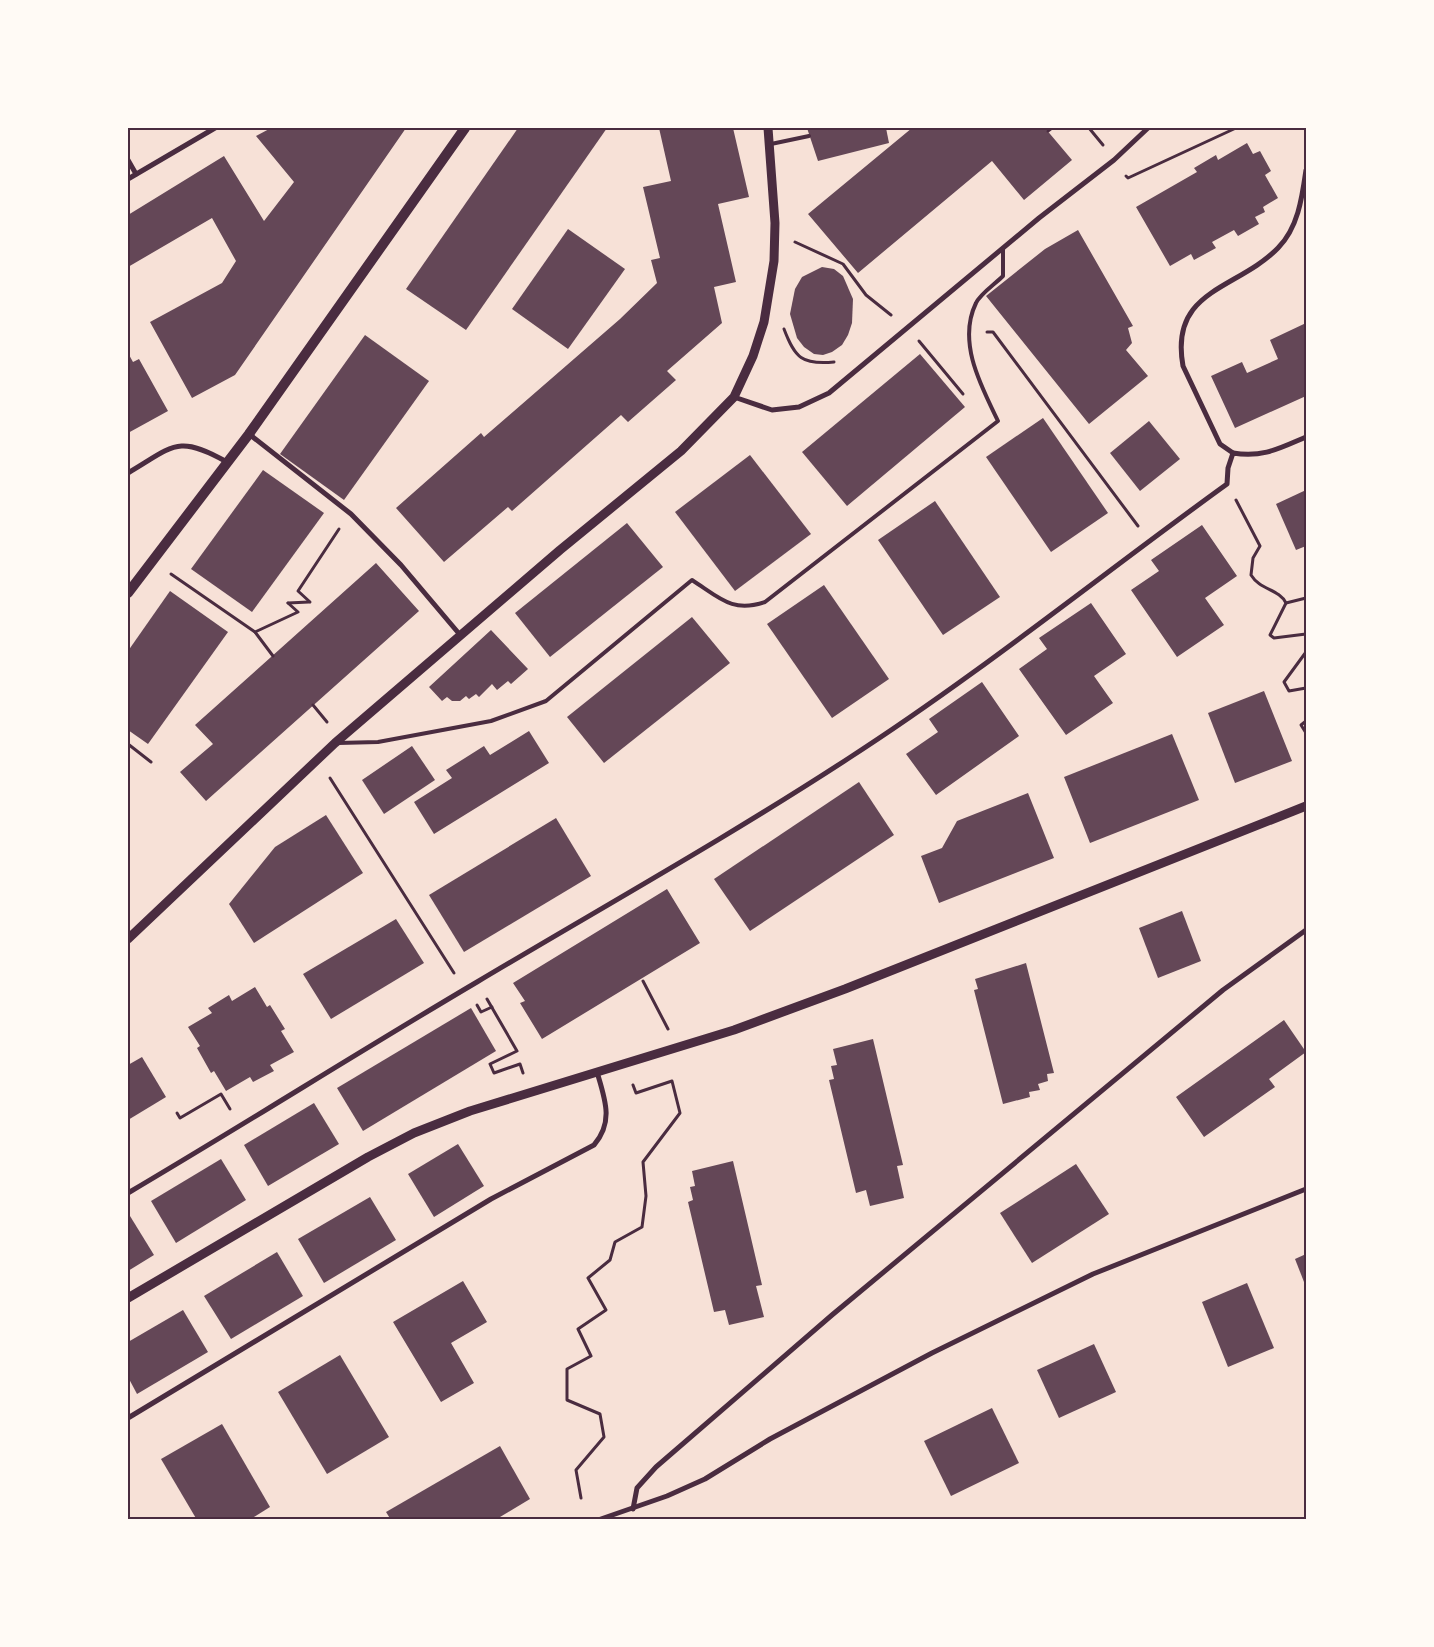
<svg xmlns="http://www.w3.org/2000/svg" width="1434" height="1647" font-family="'Titillium Web',sans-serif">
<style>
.building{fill:#644757}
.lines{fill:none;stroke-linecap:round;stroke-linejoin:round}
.path{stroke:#4a2c40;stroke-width:3}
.service{stroke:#4a2c40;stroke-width:4}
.minor{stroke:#4a2c40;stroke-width:5}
.tertiary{stroke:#4a2c40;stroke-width:9}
.secondary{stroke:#4a2c40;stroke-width:10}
.neatline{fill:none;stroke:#4a2c40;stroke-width:2}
</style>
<rect width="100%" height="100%" fill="#f7e1d7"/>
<g class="building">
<polygon points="271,128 406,128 235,375 192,398 150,322 222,283 236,261 212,218 128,267 128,215 224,156 264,221 294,182 256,136"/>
<polygon points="518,128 607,128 466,330 406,289"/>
<polygon points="659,128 733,128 749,197 718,204 736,282 714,287 722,323 667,371 676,380 628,422 621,415 512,511 508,507 444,562 396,508 481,433 484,437 620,319 657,283 651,260 660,258 643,187 671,181"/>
<polygon points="807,128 886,128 889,143 818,161"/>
<polygon points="912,128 1045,128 1072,160 1024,200 992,161 858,273 808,214"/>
<polygon points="1247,143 1253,154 1260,151 1271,171 1265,175 1278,198 1263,207 1265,212 1255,217 1259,224 1238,236 1234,230 1212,242 1216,248 1194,260 1191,254 1170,266 1136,207 1197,172 1194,168 1216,155 1218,160"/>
<polygon points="568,229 625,269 568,349 512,309"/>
<polygon points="1078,230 1133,326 1128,328 1132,343 1126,350 1148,376 1089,424 986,296 1045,249"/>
<polygon points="822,267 834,269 843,276 853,299 852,323 848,335 842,345 832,352 823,355 814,354 804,347 797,338 790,314 795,289 802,277"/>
<polygon points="1306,323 1306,396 1235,428 1211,376 1242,362 1247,373 1278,359 1270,340"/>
<polygon points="365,335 429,381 344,500 280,454"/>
<polygon points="128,353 133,362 139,359 168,411 128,433"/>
<polygon points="920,354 965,407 847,506 802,452"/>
<polygon points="1043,418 1108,513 1051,552 986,457"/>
<polygon points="1149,421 1180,459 1140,491 1110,453"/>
<polygon points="750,455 811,534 735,591 675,512"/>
<polygon points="263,470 324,513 252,612 191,569"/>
<polygon points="1306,490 1306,546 1296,550 1276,504"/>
<polygon points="935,501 1000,597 943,635 878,540"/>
<polygon points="627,523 663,567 550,657 515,613"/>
<polygon points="1202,525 1237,576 1205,598 1224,625 1177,657 1131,590 1159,571 1151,560"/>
<polygon points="376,563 419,611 206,801 180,772 213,744 195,725"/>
<polygon points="824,585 889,679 832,718 767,624"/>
<polygon points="170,591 228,632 148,744 128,730 128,651"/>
<polygon points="1091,603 1126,654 1094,676 1113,703 1066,735 1019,669 1047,649 1039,638"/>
<polygon points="692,617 730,663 604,763 567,717"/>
<polygon points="491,630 528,669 511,684 508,681 497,690 492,684 479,697 476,694 469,699 466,696 460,701 452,701 447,697 442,701 429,687"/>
<polygon points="982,682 1019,736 936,795 906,754 938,732 929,719"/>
<polygon points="1264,691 1292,761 1235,783 1208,713"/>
<polygon points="529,731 549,763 434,834 414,802 452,778 446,770 484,746 490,755"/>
<polygon points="1172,734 1199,800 1090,843 1064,777"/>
<polygon points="412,746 435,780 384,814 362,780"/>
<polygon points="859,782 894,835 750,931 714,879"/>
<polygon points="1028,793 1054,858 939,903 921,856 942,848 957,821"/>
<polygon points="326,815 363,873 254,943 229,904 275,847"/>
<polygon points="556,818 591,876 464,952 429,895"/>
<polygon points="667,889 700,943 542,1039 520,1003 525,1001 513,983"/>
<polygon points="1182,911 1201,961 1158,978 1139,928"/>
<polygon points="396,919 424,963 331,1019 303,974"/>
<polygon points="1026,963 1054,1073 1047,1074 1048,1081 1038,1084 1040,1090 1029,1092 1030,1097 1003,1104 974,990 978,989 975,979"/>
<polygon points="255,987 267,1007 270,1005 285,1029 281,1031 294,1052 270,1065 274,1071 253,1082 250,1077 226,1091 214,1071 211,1073 197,1048 200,1046 188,1027 212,1013 208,1008 229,995 232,1001"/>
<polygon points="471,1008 496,1051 363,1131 337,1088"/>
<polygon points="1284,1020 1306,1052 1269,1079 1275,1087 1204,1137 1176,1097"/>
<polygon points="873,1039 903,1165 897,1166 904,1198 870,1206 866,1190 856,1193 829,1080 834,1079 831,1066 837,1065 833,1049"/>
<polygon points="142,1057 166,1097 128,1120 128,1065"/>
<polygon points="314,1103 339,1144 268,1186 244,1145"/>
<polygon points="458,1144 484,1186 434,1217 408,1174"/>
<polygon points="221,1159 246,1200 176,1243 151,1201"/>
<polygon points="733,1161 762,1285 756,1286 764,1317 729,1325 725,1310 714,1312 688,1202 693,1200 690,1187 695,1186 692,1171"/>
<polygon points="1076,1164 1109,1214 1032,1263 1000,1213"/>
<polygon points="370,1197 396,1240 324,1283 298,1239"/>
<polygon points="130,1216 154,1255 128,1271 128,1217"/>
<polygon points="277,1252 303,1296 231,1339 204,1296"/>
<polygon points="1306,1254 1306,1287 1295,1259"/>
<polygon points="463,1281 487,1322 451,1343 474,1383 441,1402 393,1322"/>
<polygon points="1247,1283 1274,1348 1228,1367 1202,1302"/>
<polygon points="183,1310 208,1352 137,1394 128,1377 128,1342"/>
<polygon points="1094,1344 1116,1392 1059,1418 1037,1370"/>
<polygon points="340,1355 389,1437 327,1474 278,1392"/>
<polygon points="992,1408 1019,1463 951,1496 924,1441"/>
<polygon points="222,1424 270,1507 249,1520 197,1520 161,1459"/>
<polygon points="500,1446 530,1499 495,1520 391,1520 386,1512"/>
</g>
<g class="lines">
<g class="path">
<polyline points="1089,128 1103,145"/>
<polyline points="1048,131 1052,128"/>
<polyline points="1126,176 1128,178 1236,128"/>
<polyline points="795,242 843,264 866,295 891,315"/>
<path d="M784 329C795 358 802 365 834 362"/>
<polyline points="987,332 993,332 1138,526"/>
<polyline points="919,341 963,394"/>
<path d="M1236 500 1260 546 1253 558 1251 575C1260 590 1279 589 1286 603L1270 635 1274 638 1306 634"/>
<polyline points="171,574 255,632 273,656"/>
<polyline points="310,602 298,591 339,529"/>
<polyline points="288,603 309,602"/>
<polyline points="1286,603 1306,598"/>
<polyline points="255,632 298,612 288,603"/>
<polyline points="1306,652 1284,682 1289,691 1306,688"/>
<polyline points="313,705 327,722"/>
<polyline points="1306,721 1301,725 1306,733"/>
<polyline points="128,744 151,762"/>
<polyline points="330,778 454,973"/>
<polyline points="643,981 668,1029"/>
<polyline points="487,999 517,1051 490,1064 494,1073 520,1064 523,1073"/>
<polyline points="477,1005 481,1012 492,1007"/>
<polyline points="177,1113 180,1118 221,1094 230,1109"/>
<polyline points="581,1498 576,1470 604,1437 600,1414 567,1400 567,1369 591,1356 578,1329 606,1310 588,1278 610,1260 615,1242 642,1227 646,1196 643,1162 680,1113 672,1081 636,1093 633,1085"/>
</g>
<g class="service">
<polyline points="771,144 809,136"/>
<path d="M338 743 378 742 491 721 546 701 692 580C720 598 732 613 765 602L998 421C981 386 957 342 976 303 980 294 995 284 1003 276V249"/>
</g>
<g class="minor">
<polyline points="128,160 136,174"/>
<polyline points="128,179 215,128"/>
<polyline points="734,397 772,410 799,407 829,393 1039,218 1114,160 1148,128"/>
<polyline points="249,434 351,514 401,565 461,636"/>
<path d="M1233 453 1220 444 1183 366C1169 289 1237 290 1278 248 1298 228 1302 198 1306 170"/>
<path d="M128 473C174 446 177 434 227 462"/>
<path d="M128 1193C245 1124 360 1051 477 982 601 908 728 837 849 758 979 674 1101 575 1227 484L1228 468 1233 453C1263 458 1280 448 1306 437"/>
<path d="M128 1418 491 1199 594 1145C614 1122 605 1099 597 1072"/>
<polyline points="633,1509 637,1488 656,1467 832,1315 1223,990 1306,930"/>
<polyline points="598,1520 667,1496 705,1479 770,1439 932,1353 1093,1274 1306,1189"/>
</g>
<g class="tertiary">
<polyline points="128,939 335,743 560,550 681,451 734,397 753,356 764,322 774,261 775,223 768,128"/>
<polyline points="128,1298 368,1157 414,1133 470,1111 734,1030 845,989 1306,806"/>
</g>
<polyline class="secondary" points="128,593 249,434 465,128"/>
</g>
<rect width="1434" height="1647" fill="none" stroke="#fffaf5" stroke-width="258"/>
<rect x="129" y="129" width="1176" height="1389" class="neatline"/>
</svg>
